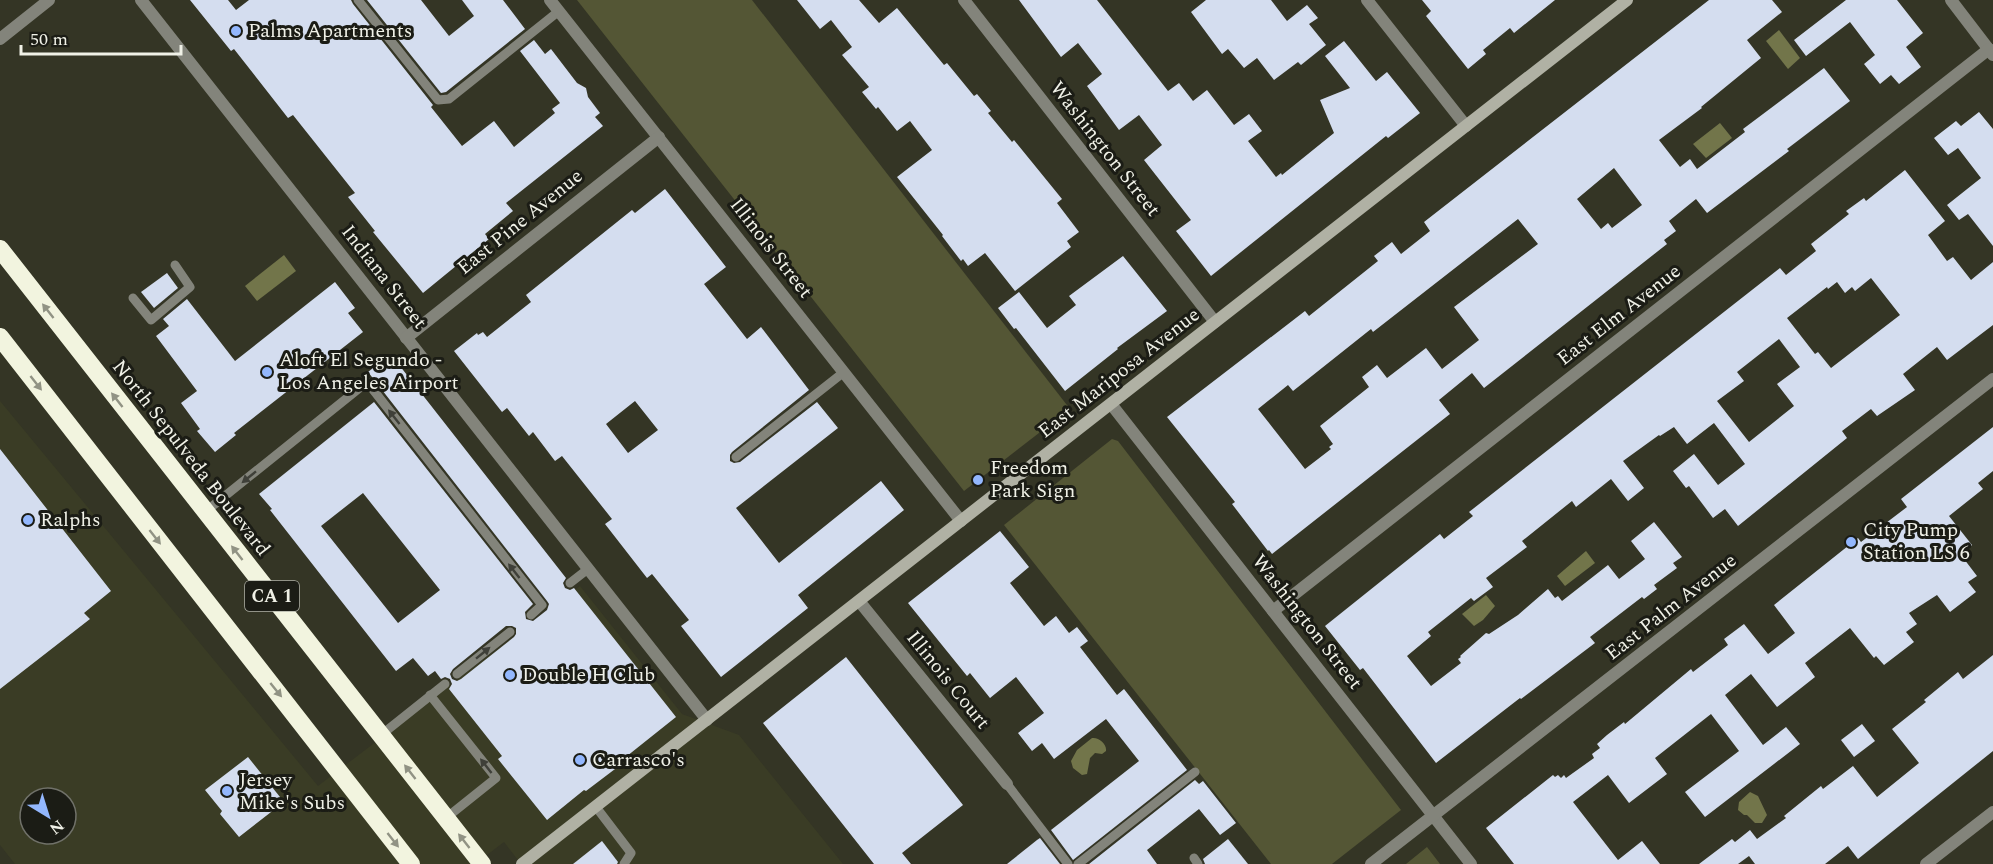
<svg xmlns="http://www.w3.org/2000/svg" width="1993" height="864" font-family="Spectral,serif">
<style>
.built{fill:#3a3c25;fill-rule:evenodd}
.green{fill:#545635}
.water{fill:#72754a}
.building{fill:#d4ddef;fill-rule:evenodd}
.lines{fill:none;stroke-linecap:round;stroke-linejoin:round}
.lane{stroke:#83847b;stroke-width:9}
.street{stroke:#83847b;stroke-width:12}
.secondary{stroke:#b0b1a4;stroke-width:12}
.highway{stroke:#f2f4df;stroke-width:18}
.oneway{fill:#919384}
.oneway2{fill:#3f4039}
.poi-dot{fill:#93b7fd;stroke:#1b1c15;stroke-width:2}
.labels{text-anchor:middle;dominant-baseline:central;stroke-width:6;stroke-linejoin:round;paint-order:stroke}
.shield{fill:#1b1c15;stroke:#b0b1a8;stroke-width:1.5}
.shield-label{font-size:18px;font-weight:bold;fill:#f0f1e7}
.poi-label{font-size:20px;fill:#f0f1e7;stroke:#1b1c15;text-anchor:start}
.street-label{font-size:20px;fill:#f0f1e7;stroke:#1b1c15}
</style>
<rect width="100%" height="100%" fill="#343525"/>
<path class="built" d="M0 401 318 786 580 586 682 714 739 735 843 864H521L504 842 475 864H15L0 845ZM30 798H66V834H30Z"/>
<g class="green">
<polygon points="577,0 752,0 1070,409 964,491"/>
<polygon points="1112,439 1118,441 1401,810 1332,864 1271,864 1004,525"/>
<polygon points="1427,847 1440,864 1406,864"/>
</g>
<g class="water">
<polygon points="1779,30 1800,58 1788,69 1766,41"/>
<polygon points="1720,123 1732,138 1706,158 1693,144"/>
<polygon points="284,255 296,271 257,301 245,286"/>
<polygon points="1586,551 1595,563 1565,586 1557,576"/>
<polygon points="1486,595 1495,606 1483,620 1474,626 1462,614"/>
<path d="M1092 738C1099 737 1107 744 1106 751L1102 754 1095 753 1090 758 1087 774 1082 775 1073 768 1071 761 1077 750Z"/>
<polygon points="1750,792 1758,796 1767,815 1762,823 1755,823 1747,815 1744,815 1738,810 1739,802"/>
</g>
<g class="building">
<polygon points="190,0 228,0 236,10 249,0 351,0 353,4 433,105 431,107 462,146 494,121 514,147 555,113 552,109 560,103 520,51 534,40 545,54 551,49 577,83 586,88 588,97 600,113 595,117 603,126 506,203 513,211 485,234 489,239 423,293 373,232 375,231 348,197 355,193 293,115 288,118 234,49 231,51"/>
<polygon points="367,0 421,0 449,36 474,16 462,0 503,0 525,29 446,92 441,93"/>
<polygon points="797,0 859,0 879,23 897,8 944,65 947,63 974,96 977,94 991,111 988,113 1012,142 1014,140 1062,199 1057,203 1079,232 1067,241 1071,247 1015,291 985,253 968,266 963,259 961,261 942,236 943,235 897,177 932,150 910,121 897,131 878,107 876,109 862,92 869,87 842,55 852,47 831,20 820,29"/>
<polygon points="1019,0 1097,0 1168,91 1179,83 1193,101 1207,90 1234,125 1249,114 1262,131 1248,141 1276,177 1281,173 1282,175 1334,133 1320,100 1350,88 1325,56 1344,41 1376,81 1387,72 1420,113 1388,138 1386,136 1211,276 1176,231 1191,220 1144,160 1162,145 1139,115 1119,130 1087,86 1102,74 1078,43 1061,57"/>
<polygon points="1206,0 1271,0 1287,21 1307,5 1318,18 1309,24 1326,45 1301,65 1298,62 1274,80 1257,58 1244,68 1228,49 1222,54 1191,12"/>
<polygon points="1422,0 1555,0 1514,33 1510,28 1483,50 1486,54 1468,69 1426,16 1431,11"/>
<path d="M1709 0H1772L1782 12 1747 40 1761 58 1701 107 1702 108 1659 140 1680 167 1690 159 1697 169 1745 132 1743 129 1824 68 1850 101 1787 149 1789 151 1707 213 1696 199 1669 221 1676 231 1664 240 1667 244 1484 388 1472 373 1439 400 1450 414 1272 554 1269 550 1268 551 1232 504 1235 502 1167 417 1305 311 1309 316 1378 261 1374 256 1392 242 1401 254 1430 231 1424 222ZM1614 168 1642 205 1612 228 1608 223 1601 229 1577 199ZM1518 219 1538 244 1454 307 1479 340 1442 369 1426 348 1387 378 1377 365 1362 377 1369 387 1320 426 1333 444 1329 447 1331 449 1305 469 1258 409 1288 385 1293 391 1371 329 1373 332Z"/>
<polygon points="1846,0 1897,0 1923,33 1906,47 1921,67 1899,84 1891,75 1880,84 1864,64 1875,55 1850,22 1806,56 1794,40"/>
<polygon points="1979,112 1993,129 1993,246 1968,214 1959,220 1947,205 1981,178 1958,148 1948,155 1934,138 1956,121 1961,126"/>
<path d="M1905 170 1945 221 1928 235 1947 261 1953 257 1971 280 1993 262V325L1947 360 1937 347 1903 374 1915 390 1877 416 1871 409 1842 431 1847 438 1738 526 1725 509 1713 518 1689 486 1686 488 1673 471 1694 454 1718 485 1745 464 1714 423 1687 444 1674 427 1660 436 1659 435 1623 461 1644 488 1628 501 1611 479 1576 507 1572 501 1522 541 1527 547 1486 578 1493 587 1474 601 1471 598 1428 632 1431 636 1407 656 1431 686 1461 663 1458 659 1461 657 1460 656 1486 633 1489 634 1518 615 1548 589 1555 598 1558 596 1562 601 1608 565 1619 579 1645 559 1631 541 1654 522 1682 557 1673 563 1677 568 1654 585 1657 589 1644 599 1642 597 1590 637 1595 643 1521 699 1520 698 1436 763 1363 668 1360 670 1325 626 1440 534 1444 539 1473 516 1469 512 1780 268 1786 275 1816 251 1811 244 1849 214 1846 211 1864 198 1866 201ZM1871 278 1900 315 1831 368 1818 352 1815 354 1787 318 1827 287 1828 289 1837 282 1845 293 1852 287 1855 291ZM1779 339 1800 367 1777 384 1794 406 1749 442 1717 401 1744 381 1737 372Z"/>
<path d="M665 189 726 267 704 284 747 339 761 327 809 390 732 452 730 455V461L734 463 740 462 817 402 838 428 736 508 779 563 881 481 904 510 798 595 808 608 721 677 681 626 689 620 652 574 647 578 605 524 612 519 562 456 555 461 533 432 529 436 507 408 502 412 454 351 477 333 478 335 483 332 487 337 531 302 526 295 632 210 635 213ZM635 401 658 430 628 453 606 424Z"/>
<polygon points="1123,256 1167,311 1117,348 1118,349 1065,391 1016,328 1014,329 998,308 1019,292 1047,328 1076,305 1069,296"/>
<polygon points="167,273 178,288 154,308 141,292"/>
<polygon points="335,282 355,308 348,313 363,332 234,433 236,435 215,452 197,431 200,429 181,403 197,391 156,336 169,326 163,319 187,299 235,361"/>
<path d="M387 357 392 364 396 361 566 578 563 583 565 588 570 590 574 588 676 717 617 764 619 766 586 791 584 790 547 820 498 759 502 756 449 689 452 684 450 679 445 677 441 679 435 671 428 676 413 658 396 671 270 510 272 509 259 494 374 402 533 604 525 612 526 619 533 621 547 610 549 604 547 601 368 372ZM363 493 440 590 398 623 321 526ZM506 626H512L516 628V634L514 637 461 679 457 681 452 679 450 674 453 669Z"/>
<polygon points="1993,427 1993,471 1978,483 1983,489 1949,516 1972,545 1961,555 1977,576 1968,582 1976,592 1950,612 1937,595 1909,613 1917,624 1906,632 1914,642 1884,665 1876,656 1874,658 1850,628 1805,663 1815,677 1777,707 1751,674 1725,695 1763,745 1786,727 1800,744 1705,817 1685,792 1739,751 1711,714 1655,758 1667,774 1629,803 1608,775 1573,802 1618,860 1642,841 1660,864 1514,864 1486,828 1553,775 1555,777 1558,775 1561,778 1564,775 1566,778 1594,758 1592,754 1600,748 1597,744 1607,735 1624,722 1625,724 1691,669 1693,672 1728,645 1724,639 1744,624 1768,654 1795,633 1774,605 1858,538 1861,542 1907,507 1901,499"/>
<polygon points="0,449 111,591 84,613 90,619 0,689"/>
<polygon points="1000,531 1029,567 1010,583 1044,626 1056,616 1069,633 1077,627 1088,641 1080,647 1117,695 1124,689 1187,770 1073,860 1051,830 1139,761 1106,719 1054,759 1042,743 1032,751 1018,733 1044,713 1016,677 990,698 970,673 967,676 908,603"/>
<polygon points="1993,655 1993,751 1858,859 1848,846 1825,864 1755,864 1749,856 1738,864 1699,864 1732,839 1735,842 1750,830 1757,839 1786,818 1784,816 1821,786 1823,789 1853,766 1877,797 1919,763 1892,729 1926,702 1924,700 1958,672 1963,679"/>
<polygon points="846,657 963,805 902,853 911,864 874,864 763,723"/>
<polygon points="1862,724 1875,741 1854,757 1841,740"/>
<polygon points="248,757 284,802 239,837 220,814 222,811 205,790"/>
<polygon points="1195,780 1199,784 1203,781 1236,823 1220,835 1199,809 1147,850 1157,864 1089,864"/>
<polygon points="1040,838 1060,864 1007,864 1037,840"/>
<polygon points="1228,839 1248,864 1205,864 1203,859"/>
<polygon points="602,841 618,862 617,864 573,864"/>
</g>
<g class="lines">
<g class="lane">
<polyline points="358,0 438,100 449,99 559,11"/>
<polyline points="133,298 151,320 190,287 175,265"/>
<polyline points="736,457 844,372"/>
<polyline points="205,512 367,382 542,605 531,615"/>
<polyline points="570,583 588,569"/>
<polyline points="457,674 510,632"/>
<polyline points="430,695 496,778 446,818"/>
<polyline points="381,735 445,684"/>
<polyline points="1007,784 1068,864"/>
<polyline points="596,807 631,853 624,864"/>
<polyline points="1194,858 1198,864"/>
<polyline points="1078,864 1195,772"/>
</g>
<g class="street">
<polyline points="141,0 707,720"/>
<polyline points="550,0 961,521"/>
<polyline points="964,0 1215,322"/>
<polyline points="1367,0 1466,126"/>
<polyline points="1951,0 1993,55"/>
<polyline points="0,39 49,0"/>
<polyline points="406,338 659,137"/>
<polyline points="1111,404 1471,864"/>
<polyline points="859,601 1007,784"/>
<polyline points="1273,611 1989,49"/>
<polyline points="1371,864 1993,379"/>
<polyline points="1926,864 1993,812"/>
</g>
<polyline class="secondary" points="522,864 1627,0"/>
<g class="highway">
<polyline points="0,249 482,864"/>
<polyline points="0,337 411,864"/>
</g>
</g>
<defs><path id="oneway-solid" d="M-6-.8H1V-3.2L6.5 0L1 3.2V.8H-6Z" transform="scale(1.5)"/></defs>
<g class="oneway">
<use href="#oneway-solid" transform="translate(48 311) rotate(-128)"/>
<use href="#oneway-solid" transform="translate(36 383) rotate(52)"/>
<use href="#oneway-solid" transform="translate(117 400) rotate(-128)"/>
<use href="#oneway-solid" transform="translate(155 537) rotate(52)"/>
<use href="#oneway-solid" transform="translate(237 553) rotate(-128)"/>
<use href="#oneway-solid" transform="translate(276 690) rotate(51)"/>
<use href="#oneway-solid" transform="translate(410 772) rotate(-128)"/>
<use href="#oneway-solid" transform="translate(393 840) rotate(52)"/>
<use href="#oneway-solid" transform="translate(464 841) rotate(-128)"/>
</g>
<g class="oneway2">
<use href="#oneway-solid" transform="translate(394 417) rotate(-128)"/>
<use href="#oneway-solid" transform="translate(249 477) rotate(141)"/>
<use href="#oneway-solid" transform="translate(514 571) rotate(-128)"/>
<use href="#oneway-solid" transform="translate(483 653) rotate(-39)"/>
<use href="#oneway-solid" transform="translate(486 766) rotate(-128)"/>
</g>
<g class="poi-dot">
<circle cx="236" cy="31" r="6"/>
<circle cx="267" cy="372" r="6"/>
<circle cx="978" cy="480" r="6"/>
<circle cx="28" cy="520" r="6"/>
<circle cx="1851" cy="542" r="6"/>
<circle cx="510" cy="675" r="6"/>
<circle cx="580" cy="760" r="6"/>
<circle cx="227" cy="791" r="6"/>
</g>
<g class="labels">
<rect class="shield" x="245" y="581" width="54" height="30" rx="4.5"/>
<g class="shield-label">
<text x="272" y="596">CA 1</text>
</g>
<g class="poi-label">
<text x="248" y="31">Palms Apartments</text>
<text x="279" y="360">Aloft El Segundo -<tspan x="279" dy="23">Los Angeles Airport</tspan></text>
<text x="990" y="468">Freedom<tspan x="990" dy="23">Park Sign</tspan></text>
<text x="40" y="520">Ralphs</text>
<text x="1863" y="530">City Pump<tspan x="1863" dy="23">Station LS 6</tspan></text>
<text x="522" y="675">Double H Club</text>
<text x="592" y="760">Carrasco's</text>
<text x="239" y="780">Jersey<tspan x="239" dy="23">Mike's Subs</tspan></text>
</g>
<g class="street-label">
<text transform="translate(1105 149) rotate(52)">Washington Street</text>
<text transform="translate(520 222) rotate(-39)">East Pine Avenue</text>
<text transform="translate(771 248) rotate(52)">Illinois Street</text>
<text transform="translate(384 277) rotate(52)">Indiana Street</text>
<text transform="translate(1619 315) rotate(-38)">East Elm Avenue</text>
<text transform="translate(1119 373) rotate(-38)">East Mariposa Avenue</text>
<text transform="translate(191 458) rotate(52)">North Sepulveda Boulevard</text>
<text transform="translate(1671 607) rotate(-38)">East Palm Avenue</text>
<text transform="translate(1307 622) rotate(52)">Washington Street</text>
<text transform="translate(948 680) rotate(51)">Illinois Court</text>
</g>
</g>
<g transform="translate(48 816) rotate(142)"><circle r="28" fill="#1b1c15" stroke="#707169" stroke-width="1.5"/>
<path d="M0-4.5L10 22L0 15L-10 22Z" fill="#93b7fd"/>
<text y="-9" font-size="16" font-weight="bold" text-anchor="middle" fill="#f0f1e7">N</text>
</g>
<path d="M21 45v9h160v-9" fill="none" stroke="#f0f1e7" stroke-width="3"/>
<text x="30" y="45" font-size="18" fill="#f0f1e7" stroke="#1b1c15" stroke-width="4.5" paint-order="stroke">50 m</text>
</svg>
